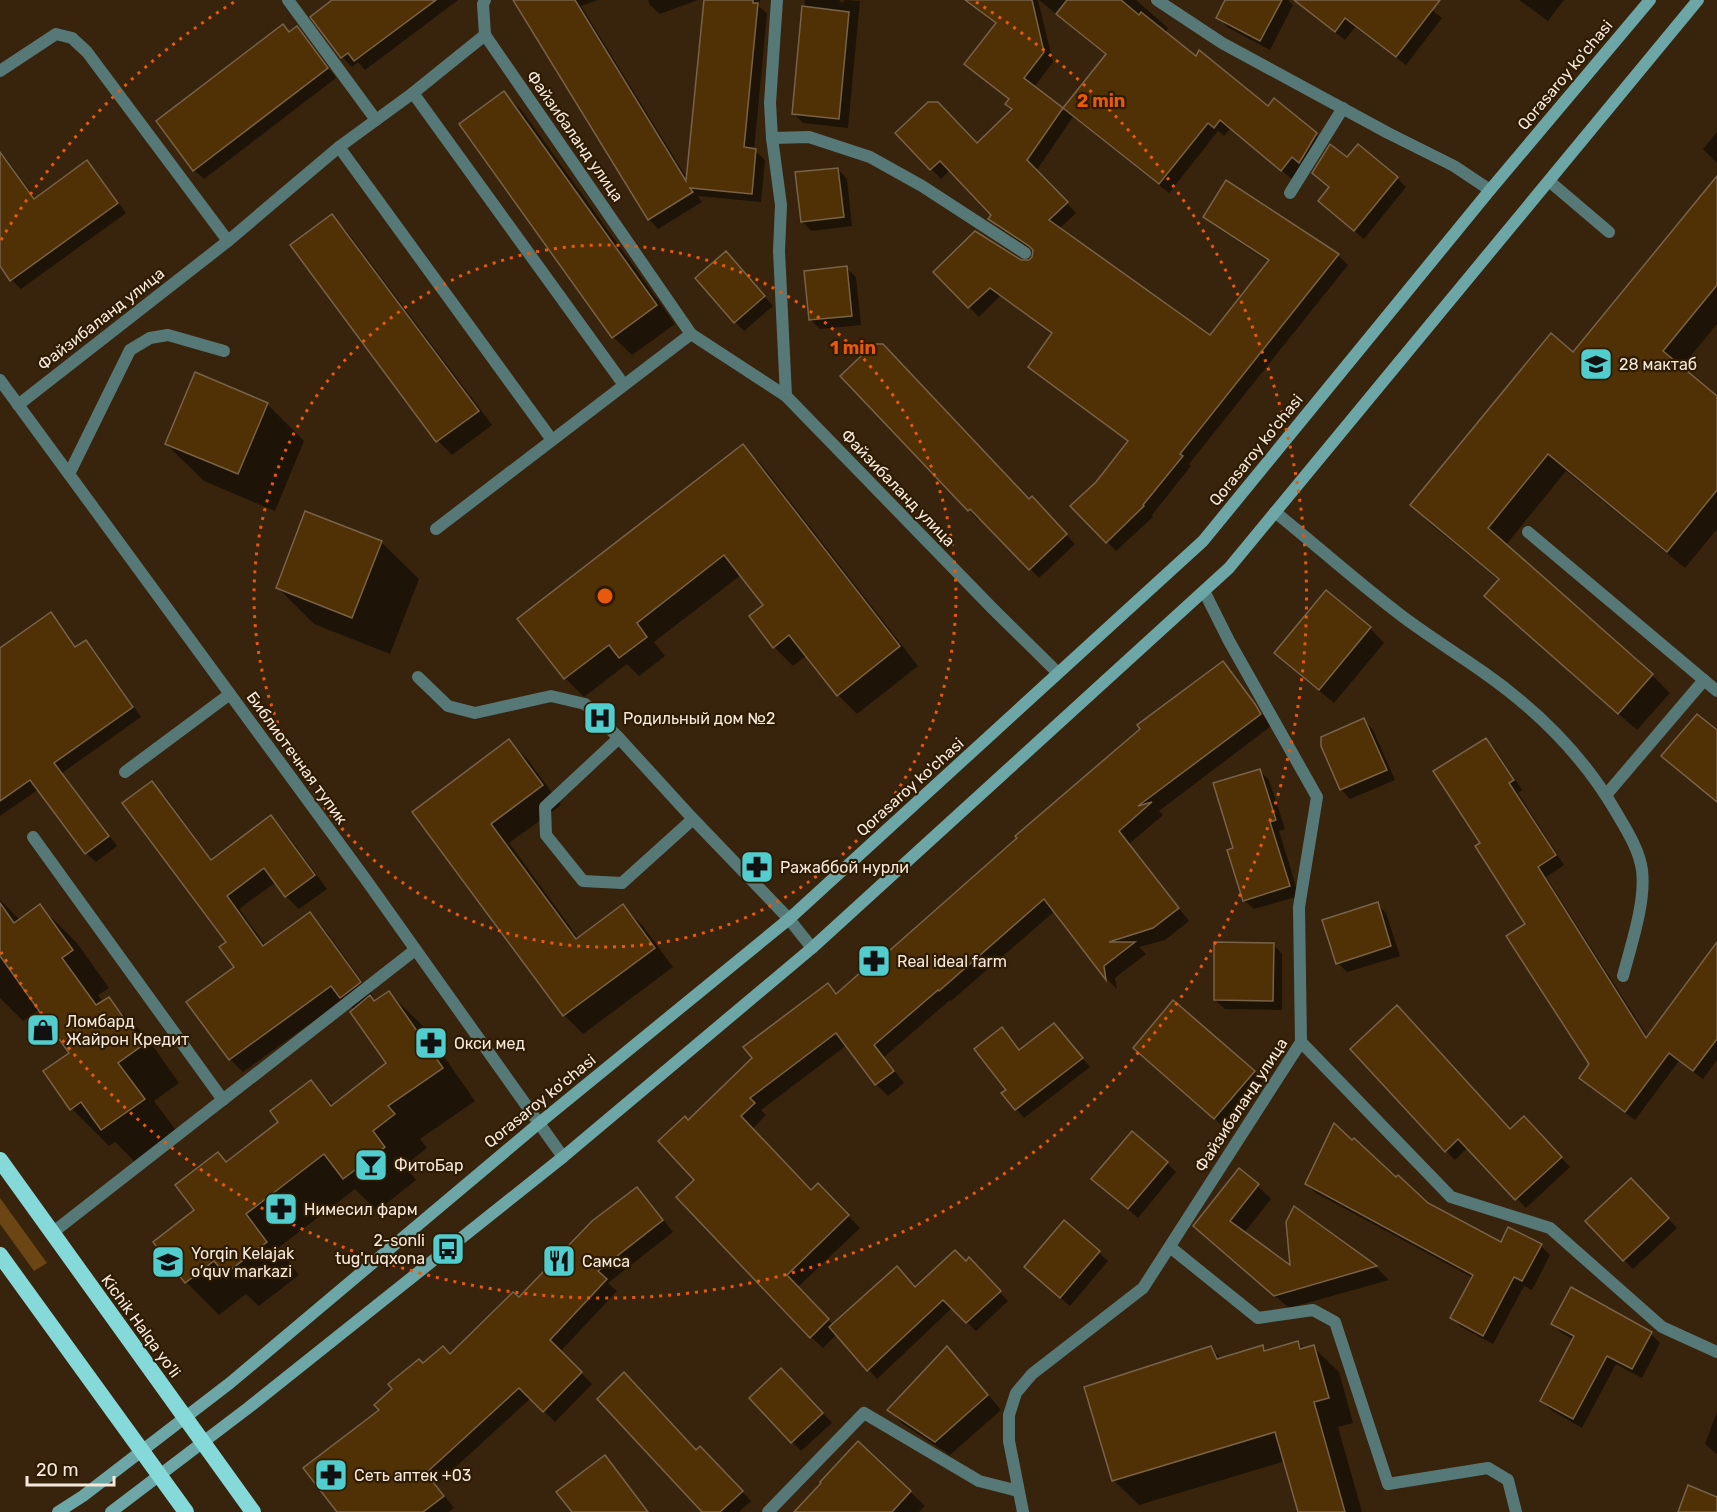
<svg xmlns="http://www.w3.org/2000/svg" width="1717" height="1512" font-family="Rubik,sans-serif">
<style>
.green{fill:#6b4513}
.shadow{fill:#0007}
.building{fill:#503105;stroke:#786248;stroke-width:1.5}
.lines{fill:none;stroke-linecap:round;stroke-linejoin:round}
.service{stroke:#567978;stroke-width:12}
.minor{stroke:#567978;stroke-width:12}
.secondary{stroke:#6da6a6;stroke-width:12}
.trunk{stroke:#86d9d9;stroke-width:16}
.ring{fill:none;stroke:#e8590c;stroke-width:3;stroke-dasharray:3 6}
.labels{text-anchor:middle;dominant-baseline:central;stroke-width:4.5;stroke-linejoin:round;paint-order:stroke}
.street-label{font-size:16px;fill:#f6e9db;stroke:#2e1b03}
.poi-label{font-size:16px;fill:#f6e9db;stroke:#2e1b03;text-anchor:start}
.centre{fill:#e8590c;stroke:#2e1b03;stroke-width:3}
.ring-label{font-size:18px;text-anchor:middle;font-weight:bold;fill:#e8590c;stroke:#2e1b03;stroke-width:4.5;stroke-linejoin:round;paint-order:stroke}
</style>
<rect width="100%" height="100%" fill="#38240c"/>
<polygon class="green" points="0,1198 47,1263 34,1271 0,1224"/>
<g class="shadow">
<polygon points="335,0 458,0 365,70 358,62 352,67 342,57 312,17"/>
<polygon points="519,0 598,0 581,6 688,180 705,0 760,0 759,6 767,14 754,150 765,160 761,202 698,196 702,202 658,229 649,219"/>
<polygon points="648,0 698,0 660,14 650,5"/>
<polygon points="805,0 839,0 842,3 845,0 860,1 848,128 803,123 794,114"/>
<polygon points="963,0 1038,0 1053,62 1034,87 1063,111 1107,55 1039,0 1136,0 1168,28 1165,34 1268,108 1274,100 1316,135 1326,144 1292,179 1230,129 1224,136 1218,131 1169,193 1073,117 1036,171 1076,213 1059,229 1210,337 1269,262 1215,226 1205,217 1227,182 1338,255 1348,265 1189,464 1191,466 1152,515 1153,517 1116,551 1073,506 1097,483 1129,442 1039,376 1030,366 1053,334 1000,296 979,317 935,272 1030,262 1034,258 1034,251 999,228 990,219 993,215 950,170 941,179 897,133 977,145 1013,110 1010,100 966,63 996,24"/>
<polygon points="1227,0 1288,0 1293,5 1270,50 1227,27 1218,17"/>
<polygon points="1304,0 1420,0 1442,18 1406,65 1355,27 1345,40 1310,13"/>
<polygon points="1519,0 1564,0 1548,21"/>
<polygon points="297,28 306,38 336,78 204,179 194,170 290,33"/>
<polygon points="504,93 523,112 675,324 632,355 613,337"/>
<polygon points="1717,132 1717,163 1703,149"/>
<polygon points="0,150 36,199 87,162 96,171 126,213 21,289 12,280 0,264"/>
<polygon points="1348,159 1397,178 1406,187 1364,239 1329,210 1330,188 1314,173"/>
<polygon points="838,169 847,179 852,226 811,231 802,221"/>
<polygon points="1717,178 1717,324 1681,368 1717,398 1717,529 1685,568 1566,471 1505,546 1652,675 1670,693 1637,730 1504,614 1486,596 1500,581 1429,523 1412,505 1573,354"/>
<polygon points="332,216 346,230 492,425 452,455 438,441"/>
<polygon points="735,263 773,306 744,331 735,322"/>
<polygon points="846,268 856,277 861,325 820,329 811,320"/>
<polygon points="842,376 1029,501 1041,508 1075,544 1039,578 980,517 978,520 969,510"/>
<polygon points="267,404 304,441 275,511 204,481 166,444"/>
<polygon points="743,446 762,465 918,666 857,714 838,695 807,655 793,666 774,647 751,617 765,606 741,575 654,642 665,656 639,676 627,664 584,697 565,678 519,620"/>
<polygon points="381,542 419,579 390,654 314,624 277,587"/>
<polygon points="1326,592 1370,628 1384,643 1334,703 1290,667 1276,653"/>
<polygon points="51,614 60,623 77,648 86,642 95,651 141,717 62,773 117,846 96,862 86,853 39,789 0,816 0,650"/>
<polygon points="1223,663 1234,675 1271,726 1159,811 1163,815 1129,844 1189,921 1165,940 1139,947 1146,954 1115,978 1117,989 1107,979 1055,911 951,1001 950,1000 884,1057 904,1083 888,1096 876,1084 847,1045 761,1110 766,1115 752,1129 811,1192 818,1185 860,1228 798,1287 833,1325 916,1289 966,1263 969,1260 1008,1301 976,1331 952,1308 877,1379 837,1334 823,1348 811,1337 696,1180 688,1121 828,985 837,995 889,953"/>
<polygon points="1364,720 1373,730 1395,780 1350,799 1341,789"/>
<polygon points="1486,739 1495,749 1522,790 1518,793 1564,865 1546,877 1648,1037 1717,945 1717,1060 1703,1079 1679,1061 1635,1120 1590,1087 1581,1078 1591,1064 1527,924 1482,844"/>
<polygon points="509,741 528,760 561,805 509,843 579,939 623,906 642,925 673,967 583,1034 564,1015 414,812"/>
<polygon points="1260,771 1269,780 1285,829 1279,831 1299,896 1254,909 1244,900 1235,849"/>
<polygon points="152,783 165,796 213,861 271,817 284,830 327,889 299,909 286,896 276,882 239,909 266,946 310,914 323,927 373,996 370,998 375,1002 389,993 422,1025 475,1101 420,1139 427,1148 405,1165 416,1180 377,1211 355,1189 278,1248 299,1275 259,1306 246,1294 219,1315 186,1282 196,1210 218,1154 227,1163 280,1122 310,1082 334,1105 388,1063 354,1010 344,999 243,1072 230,1059 236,968 228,942"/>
<polygon points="0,900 20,920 40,906 77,943 109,988 98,995 103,1002 108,999 146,1036 179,1083 154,1101 181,1137 139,1166 115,1142 109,1146 72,1109 45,1071 71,1054 39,1010 23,1021 0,998"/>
<polygon points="1377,904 1386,913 1400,956 1347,972 1338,963"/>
<polygon points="1273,944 1282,954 1282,1010 1225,1009 1215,1000"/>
<polygon points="1054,1025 1090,1067 1024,1118 1003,1093 1008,1090 1002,1029 1020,1051"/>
<polygon points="1442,1056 1510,1131 1533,1128 1570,1167 1526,1208 1468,1147 1455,1160 1446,1151"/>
<polygon points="1144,1057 1254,1072 1263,1081 1224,1127"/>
<polygon points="1167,1163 1176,1172 1138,1218 1103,1188"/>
<polygon points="1239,1170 1258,1186 1271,1199 1244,1233 1291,1268 1295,1208 1377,1268 1389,1280 1289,1308 1209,1239"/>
<polygon points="1396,1179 1427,1204 1501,1244 1541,1246 1550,1255 1532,1290 1524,1286 1493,1344 1461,1327 1452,1318 1473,1278 1316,1193 1306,1184"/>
<polygon points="1631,1180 1677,1228 1633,1269 1624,1260"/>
<polygon points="637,1189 648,1200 673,1232 608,1283 617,1291 560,1352 592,1384 555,1422 531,1398 436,1485 454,1508 449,1512 339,1512 381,1410 423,1365 451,1356 519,1299"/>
<polygon points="1064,1222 1108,1261 1070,1306 1035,1276"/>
<polygon points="1553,1324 1651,1334 1660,1343 1642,1378 1616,1364 1582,1428 1551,1410 1541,1401 1574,1340 1562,1333"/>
<polygon points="1298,1342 1305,1349 1313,1347 1339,1372 1353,1423 1338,1427 1362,1512 1300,1512 1285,1461 1139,1505 1113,1480 1211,1348 1222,1359 1262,1346 1267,1351"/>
<polygon points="947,1348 961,1362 1001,1410 950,1455 903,1424 889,1410"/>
<polygon points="790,1379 832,1423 801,1451 751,1398"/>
<polygon points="1717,1412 1717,1454 1705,1444"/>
<polygon points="858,1443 925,1506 919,1512 796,1512"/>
<polygon points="697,1451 709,1457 751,1501 739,1512 704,1512"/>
</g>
<g class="building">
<polygon points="332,0 436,0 354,61 348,53 341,58 310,17"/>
<polygon points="513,0 575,0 686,181 704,0 753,0 753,3 758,3 744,147 756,149 752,194 690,188 693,192 648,220"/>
<polygon points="965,0 1032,0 1044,52 1024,78 1063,108 1027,160 1068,202 1049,220 1210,335 1269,260 1203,217 1226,180 1339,254 1180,454 1183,456 1143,505 1144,506 1106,543 1070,506 1096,482 1128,441 1028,367 1052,333 990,288 968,308 933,272 975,231 1021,260 1029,260 1032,257 1033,250 1029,246 988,219 991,215 940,161 930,170 895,133 928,102 938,102 977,143 1012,109 1005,104 1009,99 964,64 996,23"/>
<polygon points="1067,0 1121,0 1139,15 1141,12 1196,56 1199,50 1268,106 1274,98 1317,133 1299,163 1292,157 1281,171 1220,120 1214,128 1208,123 1159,184 1063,108 1106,54 1056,14"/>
<polygon points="1225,0 1282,0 1260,41 1216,18"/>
<polygon points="1294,0 1440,0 1396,57 1345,18 1335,32"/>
<polygon points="802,6 849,12 839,119 792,114"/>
<polygon points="283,24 289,32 297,26 328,68 193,171 156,121"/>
<polygon points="504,91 657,305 612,338 459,124"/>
<polygon points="1330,144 1347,157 1358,144 1398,177 1354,231 1318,201 1329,187 1312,173"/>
<polygon points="0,152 34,199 87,160 118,203 10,281 0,266"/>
<polygon points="838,168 844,217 801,222 795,172"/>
<polygon points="1717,176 1717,285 1663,351 1717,396 1717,490 1667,552 1548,454 1488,528 1653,674 1618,714 1484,596 1499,579 1410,505 1551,333 1573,352"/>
<polygon points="332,214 479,411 436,442 290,245"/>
<polygon points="726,251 765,296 734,323 695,278"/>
<polygon points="847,266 852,316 809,320 804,271"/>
<polygon points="874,344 883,344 1029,499 1032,496 1067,534 1029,570 970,509 968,511 840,376"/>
<polygon points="195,372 268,403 238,474 165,444"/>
<polygon points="743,444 900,646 837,696 789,635 773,648 749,616 763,605 724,555 637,623 647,637 619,658 609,645 564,679 517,619"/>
<polygon points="305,511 382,541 352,618 276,588"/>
<polygon points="1326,590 1371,627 1319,690 1274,653"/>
<polygon points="51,612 75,647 86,640 133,707 54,763 109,836 85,854 30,780 0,801 0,648"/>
<polygon points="1223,661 1255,704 1261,714 1138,806 1152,802 1119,831 1179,908 1153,928 1109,942 1135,942 1104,966 1106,980 1044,899 939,991 938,990 874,1045 894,1071 875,1085 836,1033 750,1098 755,1103 741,1116 811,1190 818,1183 849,1215 787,1275 829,1319 810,1338 676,1197 694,1180 658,1141 685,1116 688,1120 752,1058 743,1047 828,983 836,994 887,949 889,951 1017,838 1015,836 1140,729 1137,725"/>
<polygon points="1697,714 1717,730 1717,802 1661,756"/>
<polygon points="1364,718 1387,770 1340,790 1321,746 1321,737"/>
<polygon points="1486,738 1514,780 1509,783 1556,855 1538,867 1646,1038 1717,942 1717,1039 1693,1071 1669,1053 1625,1112 1579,1078 1589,1064 1506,936 1525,924 1475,846 1480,843 1433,771"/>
<polygon points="509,739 543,785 491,824 576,939 623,904 655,948 563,1016 412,812"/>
<polygon points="1260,769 1276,820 1270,822 1290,886 1243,901 1227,850 1233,848 1213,783"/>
<polygon points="152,781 211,860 271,815 315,875 285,897 264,868 227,896 263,946 310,912 361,982 340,998 331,986 229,1060 186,1002 234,967 219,947 226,942 122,803"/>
<polygon points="1378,902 1391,946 1336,964 1322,920"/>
<polygon points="0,903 14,923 40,904 73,950 62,958 96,1005 109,997 143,1045 118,1063 145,1099 101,1130 81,1102 70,1110 43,1071 69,1053 0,956"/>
<polygon points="1214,942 1274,943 1273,1001 1214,1000"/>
<polygon points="389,991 443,1068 388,1106 395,1114 373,1131 385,1147 343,1179 324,1154 246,1214 267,1242 225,1274 214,1261 185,1283 153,1242 194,1210 175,1185 218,1152 226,1162 278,1122 270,1111 311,1080 331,1106 386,1063 350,1012 370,995 374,1001"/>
<polygon points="1173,1000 1255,1071 1214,1119 1133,1048"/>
<polygon points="1397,1005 1510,1129 1524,1116 1562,1157 1515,1200 1458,1139 1445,1152 1350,1049"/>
<polygon points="1054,1023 1083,1058 1015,1110 1001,1093 1006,1090 974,1049 1002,1027 1019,1050"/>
<polygon points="1334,1123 1352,1140 1354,1138 1396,1177 1398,1175 1428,1203 1501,1242 1508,1227 1542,1244 1522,1281 1514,1277 1483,1336 1450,1318 1473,1275 1305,1184"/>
<polygon points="1132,1131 1168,1162 1128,1209 1091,1179"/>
<polygon points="1239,1168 1259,1184 1230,1221 1290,1265 1286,1222 1294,1206 1377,1266 1274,1296 1193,1226"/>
<polygon points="1631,1178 1669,1218 1623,1261 1585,1221"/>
<polygon points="637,1187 663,1220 598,1271 607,1279 550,1340 582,1372 543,1412 519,1388 426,1473 444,1496 423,1512 337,1512 303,1468 379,1410 374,1405 392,1389 388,1384 419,1359 423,1363 443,1346 450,1354 513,1292 519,1297 592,1221"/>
<polygon points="1064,1220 1100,1251 1060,1298 1024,1267"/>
<polygon points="955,1250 966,1261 969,1257 1001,1291 966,1323 943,1300 867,1371 829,1327 897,1266 915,1287"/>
<polygon points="1571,1287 1652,1332 1632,1369 1607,1356 1573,1419 1540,1401 1574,1336 1551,1324"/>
<polygon points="1298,1341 1300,1349 1314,1345 1329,1398 1314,1402 1345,1512 1298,1512 1275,1432 1112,1481 1084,1387 1211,1346 1217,1359 1263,1345 1264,1351"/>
<polygon points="947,1346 988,1395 935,1442 887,1410"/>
<polygon points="781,1368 823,1413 791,1443 749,1398"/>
<polygon points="624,1372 696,1450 700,1446 743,1491 720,1512 702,1512 597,1399"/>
<polygon points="858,1441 911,1491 892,1512 794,1512 821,1483 820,1482"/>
<polygon points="605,1455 648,1512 572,1512 556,1492"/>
<polygon points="1688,1485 1717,1497 1717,1512 1678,1512"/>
</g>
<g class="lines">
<g class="service">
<polyline points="288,0 376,120"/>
<polyline points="485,35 483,4 485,0"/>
<polyline points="0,71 56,34 72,38 87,52 228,241"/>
<polyline points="413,93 624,385"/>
<polyline points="772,138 809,137 870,157 922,186 1025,253"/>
<polyline points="339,147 552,440"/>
<polyline points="1549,181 1609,232"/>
<polyline points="1290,193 1343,108"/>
<polyline points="69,474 130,350 150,338 168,335 224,351"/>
<path d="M1275 512C1316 545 1356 581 1398 613 1425 634 1455 652 1483 672 1536 709 1584 757 1616 812 1627 831 1639 849 1642 870 1646 902 1631 945 1623 976"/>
<polyline points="436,529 691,334"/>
<polyline points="1528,532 1717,691"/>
<polyline points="418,677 448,706 475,713 551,696 585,704 619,738 693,819 789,919 812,948"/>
<polyline points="619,738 545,807 546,835 583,881 622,883 693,819"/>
<polyline points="125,772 230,694"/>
<polyline points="1606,795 1704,680"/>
<polyline points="33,837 223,1100"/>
<polyline points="1301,1042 1451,1197 1550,1228 1662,1327 1717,1352"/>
<polyline points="52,1233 415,950"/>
<polyline points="1170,1247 1258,1318 1313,1310 1335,1322 1388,1484 1488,1468 1508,1480 1516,1512"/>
<polyline points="768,1512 864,1413 979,1481 1018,1491"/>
</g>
<g class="minor">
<polyline points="777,0 770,103 772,138 781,205 779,251 786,396"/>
<polyline points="1157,0 1222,43 1388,133 1454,166 1490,190"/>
<polyline points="0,380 364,877 563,1157"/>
<polyline points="18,405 228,241 339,147 413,93 485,35 691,334 786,396 993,609 1058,673"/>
<polyline points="1023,1512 1009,1441 1009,1415 1016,1393 1032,1374 1143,1288 1301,1042 1299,907 1317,797 1229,641 1204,591"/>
</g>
<g class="secondary">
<polyline points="58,1512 83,1496 230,1383 538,1124 789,919 1203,541 1490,190 1650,0"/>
<polyline points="111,1512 248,1408 563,1157 812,948 1229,568 1698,0"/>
</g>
<g class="trunk">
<polyline points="0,1160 253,1512"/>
<polyline points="0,1255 186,1512"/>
</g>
</g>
<g class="ring">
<circle cx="605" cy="596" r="351"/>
<path d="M1 240A701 701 0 0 1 234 2M976 2A701 701 0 1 1 1 952"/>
</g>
<defs>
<g id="school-square" transform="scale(1.725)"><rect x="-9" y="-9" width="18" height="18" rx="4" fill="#52cdce" stroke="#2e1b03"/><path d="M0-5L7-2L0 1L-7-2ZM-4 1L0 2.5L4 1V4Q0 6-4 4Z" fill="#111"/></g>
<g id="hospital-square" transform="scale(1.725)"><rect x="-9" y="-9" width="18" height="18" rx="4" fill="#52cdce" stroke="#2e1b03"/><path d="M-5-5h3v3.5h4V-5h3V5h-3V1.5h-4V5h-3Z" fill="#111"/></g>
<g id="pharmacy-square" transform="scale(1.725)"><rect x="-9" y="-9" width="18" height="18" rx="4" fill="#52cdce" stroke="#2e1b03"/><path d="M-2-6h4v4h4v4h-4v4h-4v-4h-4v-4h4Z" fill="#111"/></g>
<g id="shop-square" transform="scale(1.725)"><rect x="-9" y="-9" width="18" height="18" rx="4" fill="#52cdce" stroke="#2e1b03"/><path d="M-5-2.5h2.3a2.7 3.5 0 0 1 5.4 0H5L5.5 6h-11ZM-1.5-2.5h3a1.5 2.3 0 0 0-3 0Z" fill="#111"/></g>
<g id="bar-square" transform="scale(1.725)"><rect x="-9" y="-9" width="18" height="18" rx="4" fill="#52cdce" stroke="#2e1b03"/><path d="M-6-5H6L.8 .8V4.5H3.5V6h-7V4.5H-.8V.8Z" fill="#111"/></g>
<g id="bus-square" transform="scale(1.725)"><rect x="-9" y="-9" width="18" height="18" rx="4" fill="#52cdce" stroke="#2e1b03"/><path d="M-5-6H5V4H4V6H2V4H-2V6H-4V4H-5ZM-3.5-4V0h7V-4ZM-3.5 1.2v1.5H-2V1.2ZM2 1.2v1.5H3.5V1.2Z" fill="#111"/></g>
<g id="restaurant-square" transform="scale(1.725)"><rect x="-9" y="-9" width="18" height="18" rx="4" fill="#52cdce" stroke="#2e1b03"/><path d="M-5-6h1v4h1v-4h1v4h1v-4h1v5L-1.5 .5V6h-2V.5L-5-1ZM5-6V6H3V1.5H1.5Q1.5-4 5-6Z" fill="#111"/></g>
</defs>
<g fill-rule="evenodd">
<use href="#school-square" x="1596" y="364"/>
<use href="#hospital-square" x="600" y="718"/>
<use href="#pharmacy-square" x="757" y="867"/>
<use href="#pharmacy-square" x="874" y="961"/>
<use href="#shop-square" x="43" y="1030"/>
<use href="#pharmacy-square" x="431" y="1043"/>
<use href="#bar-square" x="371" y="1165"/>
<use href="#pharmacy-square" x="281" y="1209"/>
<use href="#bus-square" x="448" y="1249"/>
<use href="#restaurant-square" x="559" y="1261"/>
<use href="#school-square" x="168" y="1262"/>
<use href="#pharmacy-square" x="331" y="1475"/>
</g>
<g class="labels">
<g class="street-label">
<text transform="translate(1565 75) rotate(-50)">Qorasaroy ko'chasi</text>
<text transform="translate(575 136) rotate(55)">Файзибаланд улица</text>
<text transform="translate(101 319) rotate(-38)">Файзибаланд улица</text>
<text transform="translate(1256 450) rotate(-51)">Qorasaroy ko'chasi</text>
<text transform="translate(898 488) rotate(46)">Файзибаланд улица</text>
<text transform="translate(297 758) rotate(54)">Библиотечная тупик</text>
<text transform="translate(910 787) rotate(-42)">Qorasaroy ko'chasi</text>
<text transform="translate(540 1101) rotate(-39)">Qorasaroy ko'chasi</text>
<text transform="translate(1241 1105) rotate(-57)">Файзибаланд улица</text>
<text transform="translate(141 1326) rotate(54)">Kichik Halqa yo'li</text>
</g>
<g class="poi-label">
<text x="1619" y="364">28 мактаб</text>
<text x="623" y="718">Родильный дом №2</text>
<text x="780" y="867">Ражаббой нурли</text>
<text x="897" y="961">Real ideal farm</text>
<text x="66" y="1021">Ломбард<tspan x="66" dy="18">Жайрон Кредит</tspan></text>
<text x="454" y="1043">Окси мед</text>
<text x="394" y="1165">ФитоБар</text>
<text x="304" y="1209">Нимесил фарм</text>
<text x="425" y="1240" text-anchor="end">2-sonli<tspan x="425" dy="18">tug'ruqxona</tspan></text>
<text x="191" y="1253">Yorqin Kelajak<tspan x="191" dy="18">o’quv markazi</tspan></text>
<text x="582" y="1261">Самса</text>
<text x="354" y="1475">Сеть аптек +03</text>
</g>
</g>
<circle cx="605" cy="596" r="9" class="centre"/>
<g class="ring-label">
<text x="1101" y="107">2 min</text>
<text x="853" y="354">1 min</text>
</g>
<path d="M27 1476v9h87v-9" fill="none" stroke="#f6e9db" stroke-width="3"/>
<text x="36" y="1476" font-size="18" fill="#f6e9db" stroke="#2e1b03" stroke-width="4.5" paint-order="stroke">20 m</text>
</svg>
